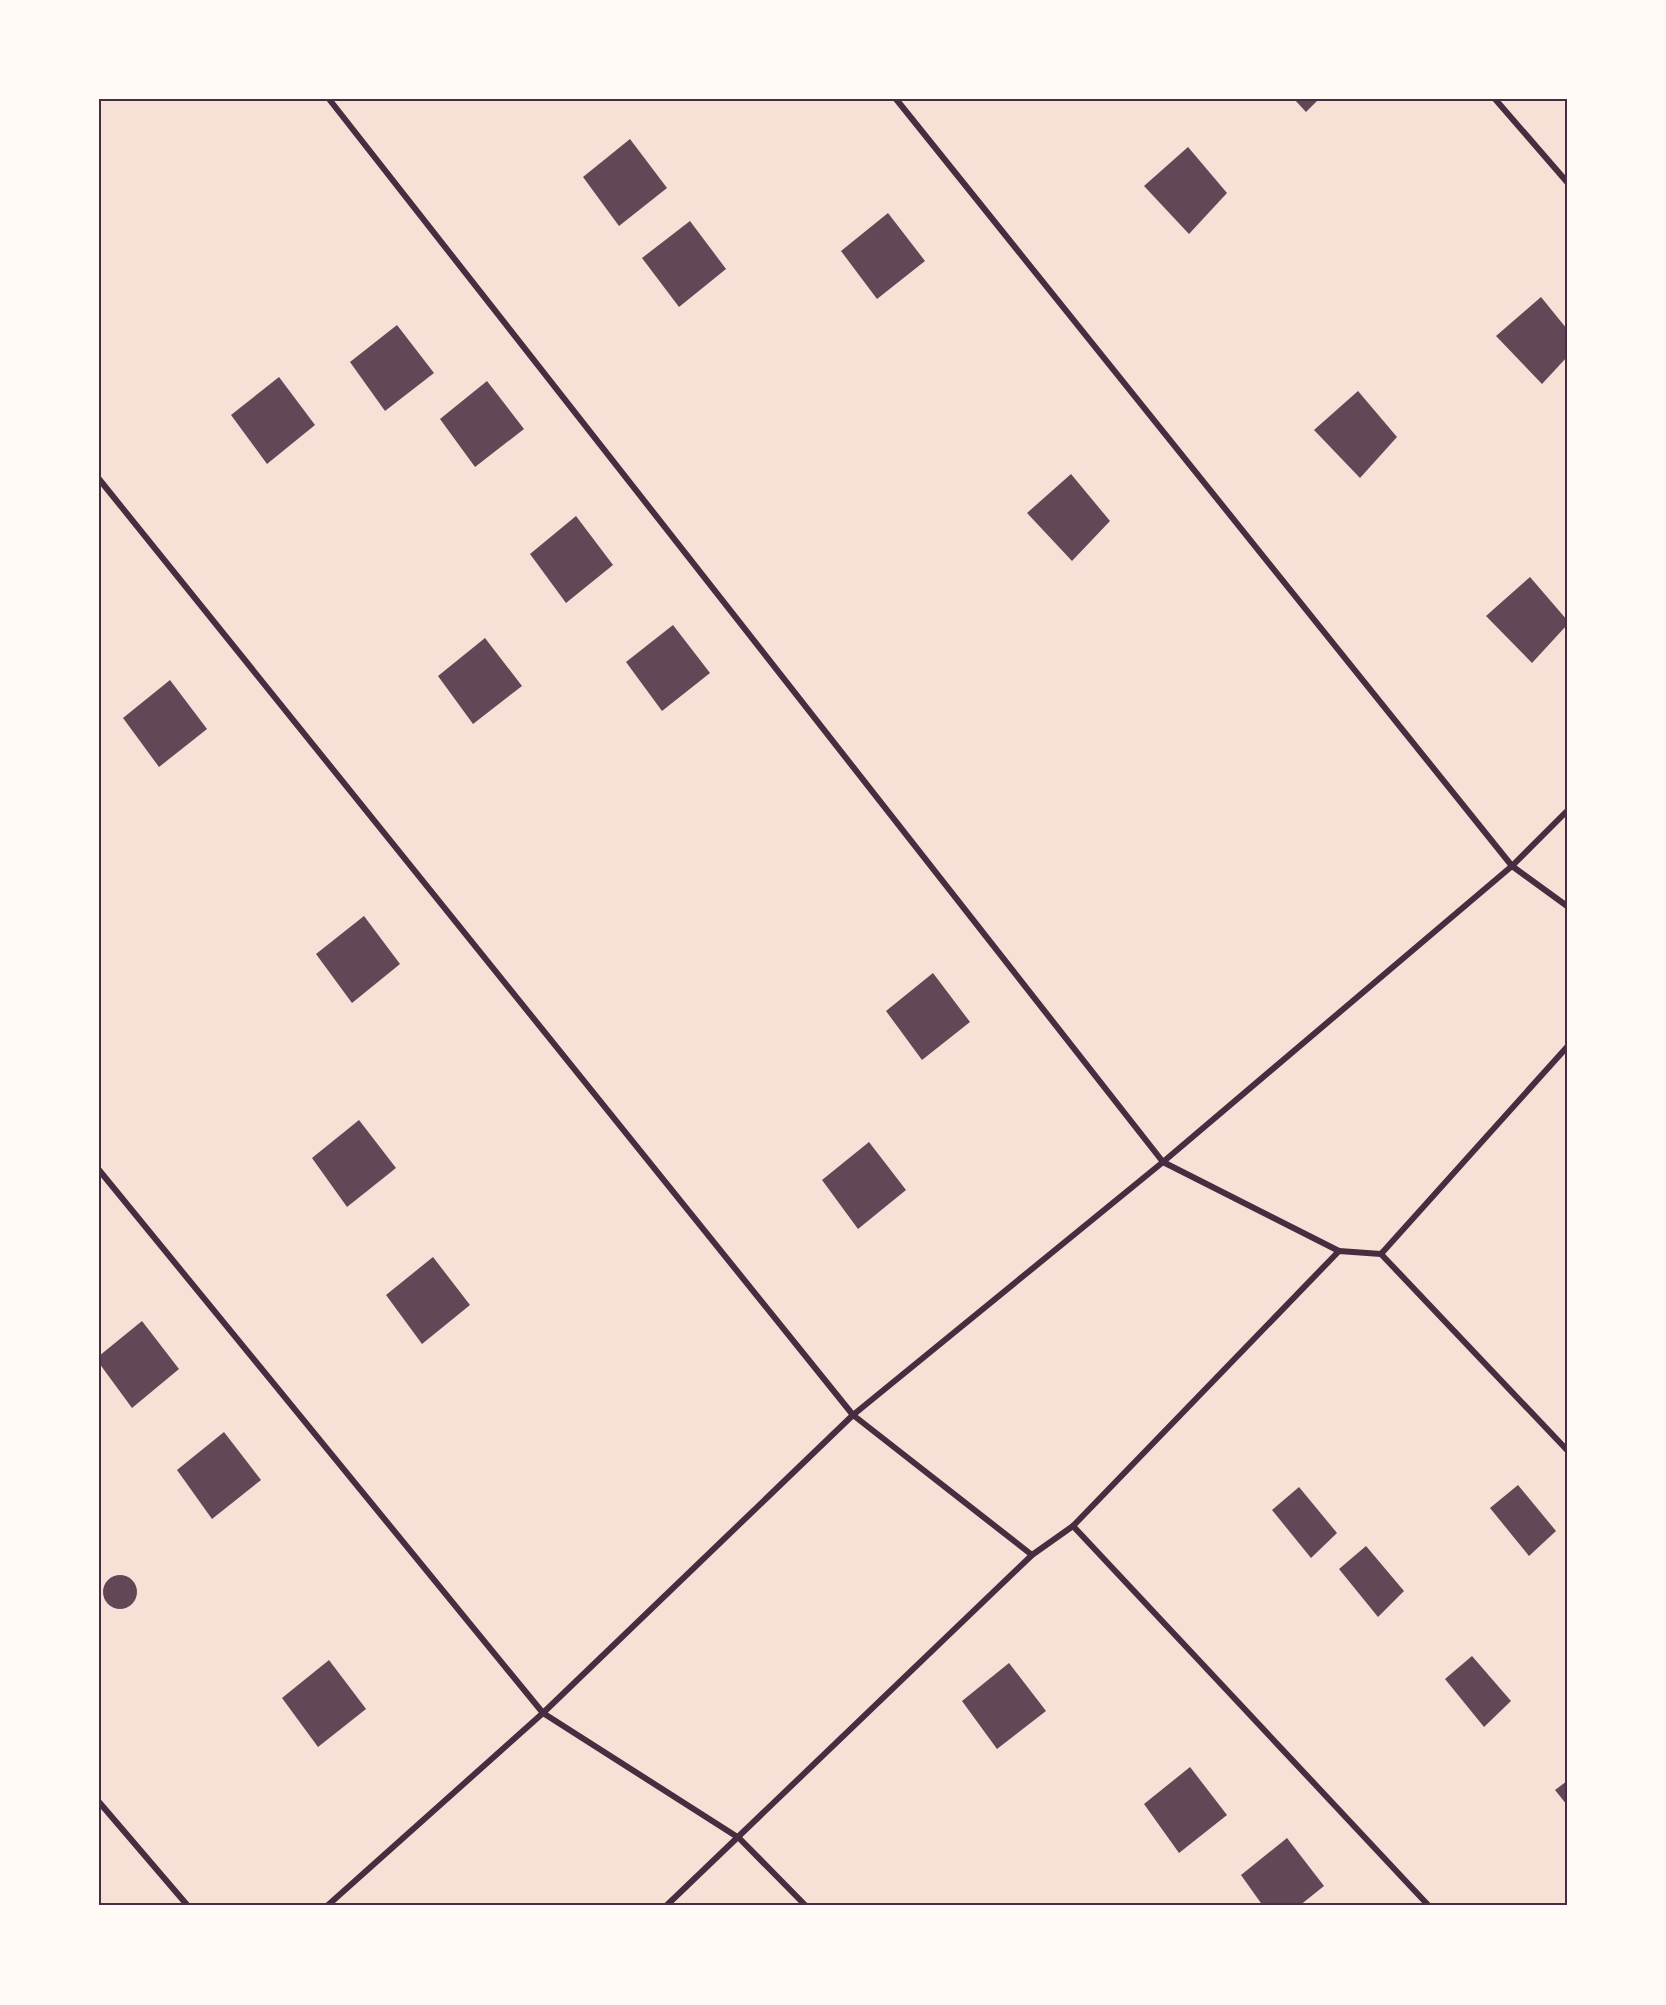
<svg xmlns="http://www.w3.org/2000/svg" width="1666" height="2005" font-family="Commissioner,sans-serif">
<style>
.building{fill:#644757}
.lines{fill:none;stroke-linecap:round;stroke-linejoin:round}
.minor{stroke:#4a2c40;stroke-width:6}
.neatline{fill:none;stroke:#4a2c40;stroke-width:2}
</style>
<rect width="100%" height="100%" fill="#f7e1d7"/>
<g class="building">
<polygon points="1294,99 1319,99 1306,112"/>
<polygon points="630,139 667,188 619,226 583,177"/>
<polygon points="1188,147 1227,193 1189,234 1144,186"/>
<polygon points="888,213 925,261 877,299 841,251"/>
<polygon points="690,221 726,269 679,307 642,258"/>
<polygon points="1541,297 1567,329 1567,357 1542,384 1496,336"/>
<polygon points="397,325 434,373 385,411 350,362"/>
<polygon points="279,377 315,425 267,464 231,415"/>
<polygon points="487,381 524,429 475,467 440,419"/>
<polygon points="1358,391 1397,437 1360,478 1314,430"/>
<polygon points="1071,474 1110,521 1072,561 1027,513"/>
<polygon points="576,516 613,565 566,603 530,554"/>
<polygon points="1530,577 1567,620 1567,625 1532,663 1486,616"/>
<polygon points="673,625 710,673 662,711 626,662"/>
<polygon points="485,638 522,686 473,724 438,676"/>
<polygon points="170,680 207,729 159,767 123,718"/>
<polygon points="364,916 400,964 352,1003 316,954"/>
<polygon points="933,973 970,1022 922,1060 886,1011"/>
<polygon points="359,1120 396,1168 347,1207 312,1158"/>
<polygon points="869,1142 906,1190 858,1229 822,1180"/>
<polygon points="433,1257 470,1305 422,1344 386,1295"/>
<polygon points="142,1321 179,1369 132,1408 99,1363 99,1356"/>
<polygon points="224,1432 261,1480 212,1519 177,1470"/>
<polygon points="1518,1485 1556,1531 1529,1556 1490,1508"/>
<polygon points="1299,1487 1337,1533 1311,1558 1272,1510"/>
<polygon points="1366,1546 1404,1591 1378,1617 1339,1569"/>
<circle cx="120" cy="1592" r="17"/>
<polygon points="1472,1656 1511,1701 1484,1727 1445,1679"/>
<polygon points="329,1660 366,1709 318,1747 282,1698"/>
<polygon points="1009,1663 1046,1711 997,1749 962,1701"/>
<polygon points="1190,1767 1227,1815 1179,1853 1144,1804"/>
<polygon points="1567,1781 1567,1805 1555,1790"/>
<polygon points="1287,1838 1324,1886 1299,1906 1263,1906 1241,1875"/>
</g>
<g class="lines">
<g class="minor">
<polyline points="329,99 1163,1162 1339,1251"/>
<polyline points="896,99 1512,866 1567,906"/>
<polyline points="1495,99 1567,182"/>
<polyline points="99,479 853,1415 1032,1555"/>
<polyline points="99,1170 543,1713 739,1838 806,1906"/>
<polyline points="1381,1254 1567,1450"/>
<polyline points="1073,1526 1429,1906"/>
<polyline points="99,1802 188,1906"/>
<polyline points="327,1906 543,1713 853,1415 1163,1162 1512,866 1567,811"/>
<polyline points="666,1906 1032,1555 1073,1526 1339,1251 1381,1254 1567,1047"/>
</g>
</g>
<rect width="1666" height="2005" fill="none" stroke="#fffaf5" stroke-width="201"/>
<rect x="100" y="100" width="1466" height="1804" class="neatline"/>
</svg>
